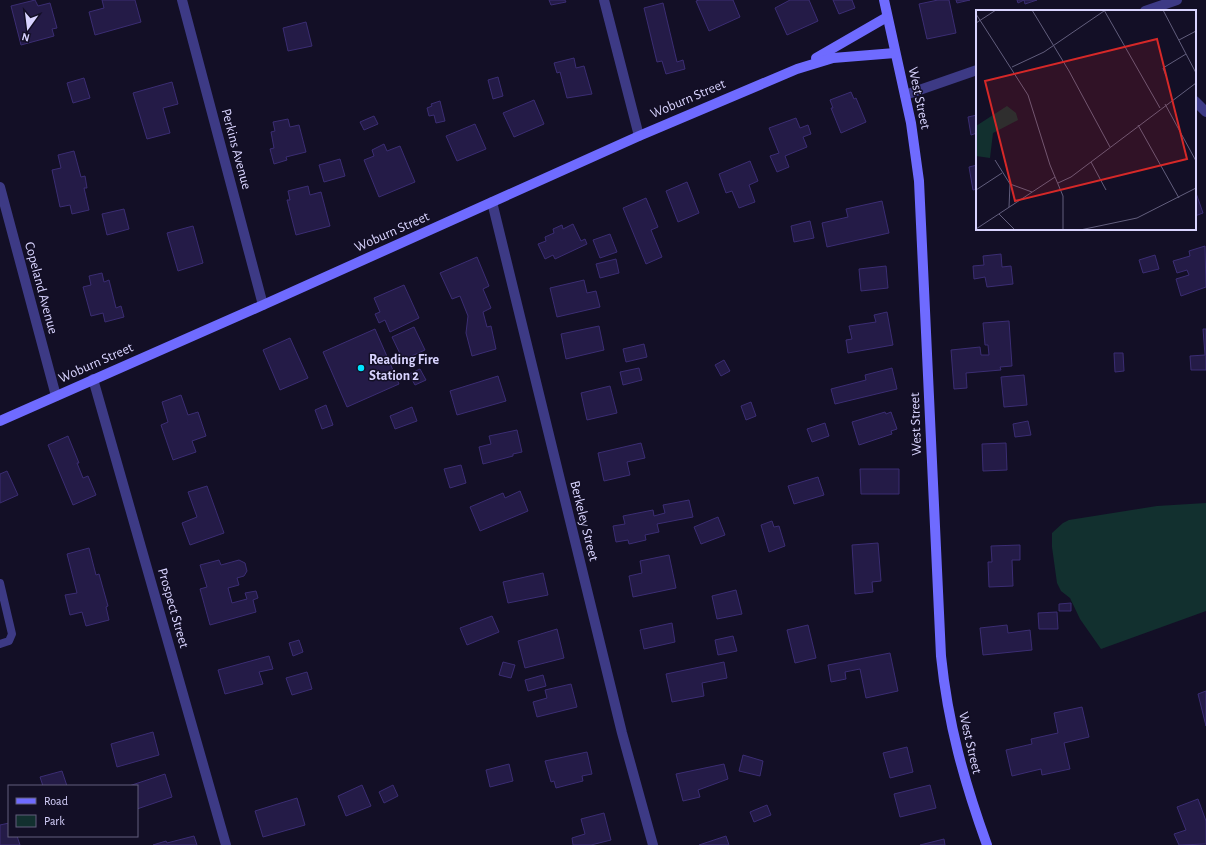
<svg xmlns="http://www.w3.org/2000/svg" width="1206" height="845" font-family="'Alegreya Sans',sans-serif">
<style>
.green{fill:#12302f}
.building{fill:#241b47;stroke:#3b2d73}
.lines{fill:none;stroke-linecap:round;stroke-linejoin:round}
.lane{stroke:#3d3a85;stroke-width:8}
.street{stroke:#3d3a85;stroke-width:10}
.secondary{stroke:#6f6bff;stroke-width:10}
.poi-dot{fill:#00e5ff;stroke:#130f26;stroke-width:1.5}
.labels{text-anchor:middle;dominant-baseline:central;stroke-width:3;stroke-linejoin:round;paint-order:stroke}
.street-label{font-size:14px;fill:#d9d4ff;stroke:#130f26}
.poi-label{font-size:14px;font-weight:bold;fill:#d9d4ff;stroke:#130f26;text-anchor:start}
.inset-road{fill:none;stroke:#625e7d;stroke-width:1}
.view{fill:#d62828;fill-opacity:0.15;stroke:#d62828;stroke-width:2}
.inset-edge{fill:none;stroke:#d9d4ff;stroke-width:2}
</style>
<rect width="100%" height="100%" fill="#130f26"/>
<polygon class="green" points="1206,503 1206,611 1101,649 1080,619 1070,598 1061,591 1057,583 1052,547 1052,533 1063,523 1069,520 1157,506"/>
<g class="building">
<polygon points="35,0 38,6 50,3 57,28 52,29 54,36 21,45 11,6"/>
<polygon points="102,0 135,0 141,22 95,35 89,12 104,8"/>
<polygon points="549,0 565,0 566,2 551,5"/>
<polygon points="699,0 733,0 740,17 709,31 696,1"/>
<polygon points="790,0 809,0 818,21 787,35 775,8"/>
<polygon points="833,0 852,0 855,8 839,14"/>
<polygon points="938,0 949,0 956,33 927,39 919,4"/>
<polygon points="956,0 970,0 957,3"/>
<polygon points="1017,0 1037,0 1025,4 1024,0 1018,3"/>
<polygon points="663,3 677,62 683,60 685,69 666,74 662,61 657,62 644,8"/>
<polygon points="306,22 312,46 288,51 283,28"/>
<polygon points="574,58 576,68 584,66 592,94 567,98 560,72 557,73 554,63"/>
<polygon points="498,77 503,96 493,99 488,80"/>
<polygon points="84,78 90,98 73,103 67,83"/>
<polygon points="172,82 178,104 163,108 170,133 147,139 133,93"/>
<polygon points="851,92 854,99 856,98 866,122 841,133 831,108 833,108 830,100"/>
<polygon points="534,100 544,124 514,137 503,113"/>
<polygon points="440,101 445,121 436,123 434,115 429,116 427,108 432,106 431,104"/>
<polygon points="977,115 977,133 971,135 968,117"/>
<polygon points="374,116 378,124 364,130 360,122"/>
<polygon points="796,118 800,128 808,125 811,134 803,137 807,147 785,156 789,167 777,172 770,156 779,153 769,128"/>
<polygon points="288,119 290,127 299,125 306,152 286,157 287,160 274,164 270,149 274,148 271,132 275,131 273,122"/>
<polygon points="475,124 486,149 457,161 446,136"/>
<polygon points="384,144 387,151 400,146 415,182 379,197 364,160 374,156 372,150"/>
<polygon points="74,151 81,177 85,176 87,188 84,188 89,210 72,214 70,205 60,207 52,170 61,168 58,155"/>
<polygon points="340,159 345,176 324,182 319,165"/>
<polygon points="750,161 758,181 749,185 755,202 739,208 732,191 726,193 719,174"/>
<polygon points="977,165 977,189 973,190 969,167"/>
<polygon points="687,182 699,213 678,222 666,191"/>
<polygon points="308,186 310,195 321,192 330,226 296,235 287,200 290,200 288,191"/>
<polygon points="1195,190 1203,213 1195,216"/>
<polygon points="646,198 658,227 651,230 662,257 646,264 623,208"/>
<polygon points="882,201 889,233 827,247 822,223 848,217 846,209"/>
<polygon points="124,209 129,229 107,235 102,214"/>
<polygon points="810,221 814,238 794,242 791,226"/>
<polygon points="573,224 581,241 585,239 587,244 555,259 553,255 545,259 538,244 546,241 545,237 554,233 553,229 562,225 563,229"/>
<polygon points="193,226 203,263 178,271 167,233"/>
<polygon points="610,234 617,252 600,258 593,240"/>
<polygon points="1205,246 1206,287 1181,296 1176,279 1189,275 1187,270 1177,273 1173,261 1190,256 1189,251"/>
<polygon points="1001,254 1002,267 1011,266 1013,284 987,287 985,277 974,279 973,266 984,265 983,256"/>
<polygon points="1155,255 1159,269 1143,273 1139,260"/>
<polygon points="477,257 489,286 483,289 491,308 483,312 487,327 491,326 496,349 472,356 466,333 468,316 460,296 452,299 440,273"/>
<polygon points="616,259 619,273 600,278 596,264"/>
<polygon points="886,266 888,288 861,291 859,269"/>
<polygon points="102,273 104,282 109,280 116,308 121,306 124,317 105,322 103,313 91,316 83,287 91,285 89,276"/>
<polygon points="584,280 587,293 596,291 600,307 557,317 550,288"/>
<polygon points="404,285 419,318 390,332 385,320 379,323 375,314 380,312 374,298"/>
<polygon points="887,312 893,345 848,353 846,340 852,339 849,326 876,322 874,315"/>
<polygon points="1009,321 1012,366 1000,367 1001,370 966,373 967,388 954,389 951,350 980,347 981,355 989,355 988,345 985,345 983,323"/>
<polygon points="599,326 604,350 566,359 561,334"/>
<polygon points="414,327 425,350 403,360 392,337"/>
<polygon points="375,329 399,384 347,407 323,352"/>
<polygon points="1203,329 1206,329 1206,370 1191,370 1190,356 1205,355"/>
<polygon points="290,338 308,378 280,390 263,350"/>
<polygon points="644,344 647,357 626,362 623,349"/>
<polygon points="1114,353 1123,353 1124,371 1115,372"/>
<polygon points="724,360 730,371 721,376 715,365"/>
<polygon points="639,368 642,380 623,385 620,372"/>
<polygon points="892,368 897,389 835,404 831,389 866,380 865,375"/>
<polygon points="420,369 426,380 415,385 409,374"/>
<polygon points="1024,375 1027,405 1004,407 1001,377"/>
<polygon points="498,376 506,401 457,415 450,391"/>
<polygon points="610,386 617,413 587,420 581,393"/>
<polygon points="181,395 188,415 198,412 206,436 192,441 196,452 173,460 161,425 168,422 162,402"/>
<polygon points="751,402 756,416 746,420 741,406"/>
<polygon points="326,405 333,425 322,429 315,410"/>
<polygon points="412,407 417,421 395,429 390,416"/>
<polygon points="885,412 886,414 891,412 897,429 891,431 892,434 859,445 852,422"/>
<polygon points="1028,421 1031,435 1015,437 1013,424"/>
<polygon points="825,423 829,436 812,442 807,429"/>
<polygon points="517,430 522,452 513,454 513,456 483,464 479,447 491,444 489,436"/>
<polygon points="68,436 79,463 77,463 83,478 88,476 96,495 73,505 48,445"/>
<polygon points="641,443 645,458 627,462 630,475 604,481 598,453"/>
<polygon points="1006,443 1007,470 983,471 982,444"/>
<polygon points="461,465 466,483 450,488 444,469"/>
<polygon points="860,469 899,469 899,494 861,494"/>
<polygon points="7,471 18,495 0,503 0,474"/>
<polygon points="818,477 824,495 794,504 788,486"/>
<polygon points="207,486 224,533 190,545 182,523 197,517 188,492"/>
<polygon points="520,491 528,511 480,531 470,507 503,493 505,498"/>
<polygon points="689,500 693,517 657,524 659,532 645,535 646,540 629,544 628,540 616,542 613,526 625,524 623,516 653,510 654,516 665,513 663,505"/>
<polygon points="718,517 725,535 701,544 694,527"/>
<polygon points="772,521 774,527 779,526 785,546 769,552 761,525"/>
<polygon points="878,543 881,581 872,582 873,592 855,594 852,545"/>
<polygon points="1020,545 1020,560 1012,560 1013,586 989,587 988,562 992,562 991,546"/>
<polygon points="89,548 96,575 99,574 108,606 106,607 109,620 86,626 82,612 70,615 65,595 77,593 67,554"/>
<polygon points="669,555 676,588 633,597 629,576 642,573 640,561"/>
<polygon points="219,560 221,565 239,560 245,563 247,571 244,576 237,578 239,585 228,588 232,603 247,599 245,593 256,591 258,598 253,600 256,612 210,625 200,589 207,587 200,565"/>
<polygon points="543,573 548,595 508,603 503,582"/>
<polygon points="736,590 742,614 717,619 712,596"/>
<polygon points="1071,603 1071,611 1059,611 1059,604"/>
<polygon points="1057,612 1058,629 1039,629 1038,613"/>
<polygon points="492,616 499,632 467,645 460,628"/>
<polygon points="672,623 675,642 644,649 640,630"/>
<polygon points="808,625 816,658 795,663 787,630"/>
<polygon points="1007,625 1008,633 1030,630 1032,650 983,655 980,628"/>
<polygon points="557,629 564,658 525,668 518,641"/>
<polygon points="733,636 737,651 718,655 715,640"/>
<polygon points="299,640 303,652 293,656 289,643"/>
<polygon points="890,653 898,691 866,698 860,669 845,672 846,679 831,682 828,665"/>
<polygon points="269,656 273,669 259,672 263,684 225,694 218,670"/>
<polygon points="503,662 515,665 511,678 499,675"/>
<polygon points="724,662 727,678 702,683 704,696 672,702 666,674"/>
<polygon points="307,672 312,689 292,695 286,678"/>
<polygon points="543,675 546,686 528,691 525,680"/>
<polygon points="571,684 577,707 537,717 533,702 547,698 545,690"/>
<polygon points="1206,691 1206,726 1198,694"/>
<polygon points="1082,707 1089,737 1064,743 1070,769 1042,775 1041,769 1012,776 1006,750 1032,744 1031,739 1058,733 1054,713"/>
<polygon points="153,732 159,755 117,767 111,744"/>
<polygon points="907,747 913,772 890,778 883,753"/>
<polygon points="587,752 592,774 582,776 583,781 556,788 554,781 551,782 545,761"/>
<polygon points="743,755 763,761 760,776 739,771"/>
<polygon points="509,764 513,781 490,787 486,770"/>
<polygon points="724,764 728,779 698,790 700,797 683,801 676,774"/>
<polygon points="62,771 67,786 43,786 40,777"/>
<polygon points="165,774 172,797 137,809 137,786 129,786"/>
<polygon points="362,785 371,806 346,816 338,796"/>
<polygon points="393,785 398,796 384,803 379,792"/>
<polygon points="930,785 936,808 900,817 894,794"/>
<polygon points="297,798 305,825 263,837 255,811"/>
<polygon points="1198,799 1206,821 1206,844 1179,845 1174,834 1186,830 1177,807"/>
<polygon points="767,805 771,815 754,822 750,812"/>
<polygon points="604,813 611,840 591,845 573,845 572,838 585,834 581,819"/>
<polygon points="9,823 9,836 17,836 20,845 0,845 0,825"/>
<polygon points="194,836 197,845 153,845 166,841 167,843"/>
<polygon points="726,836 729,845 699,845"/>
<polygon points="944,839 945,845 920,845"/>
</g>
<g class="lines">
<polyline class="lane" points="0,583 12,634 9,641 0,644"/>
<g class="street">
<polyline points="182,0 263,305"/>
<polyline points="604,0 639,136"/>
<polyline points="1145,11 1177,0"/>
<polyline points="905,95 977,70"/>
<polyline points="1195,101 1206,112"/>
<polyline points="0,187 56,396"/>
<polyline points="492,202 622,733 653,845"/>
<polyline points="93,379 226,845"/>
</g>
<g class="secondary">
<path d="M884 0 911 123 919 181 941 656C948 724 964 781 987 845"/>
<polyline points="816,58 887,17"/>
<polyline points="0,421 263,305 639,136 797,69 833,58 895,53"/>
</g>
</g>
<circle class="poi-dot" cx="361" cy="368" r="4"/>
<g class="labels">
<g class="street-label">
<text transform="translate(919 98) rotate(78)">West Street</text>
<text transform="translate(688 99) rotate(-23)">Woburn Street</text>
<text transform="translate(236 149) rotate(75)">Perkins Avenue</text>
<text transform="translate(392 232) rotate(-24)">Woburn Street</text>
<text transform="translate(41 288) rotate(75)">Copeland Avenue</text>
<text transform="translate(96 363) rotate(-24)">Woburn Street</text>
<text transform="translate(916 424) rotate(-92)">West Street</text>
<text transform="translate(584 521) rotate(76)">Berkeley Street</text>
<text transform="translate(173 608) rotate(74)">Prospect Street</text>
<text transform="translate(970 743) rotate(77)">West Street</text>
</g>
<g class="poi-label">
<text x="369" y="360">Reading Fire<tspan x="369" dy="16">Station 2</tspan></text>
</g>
</g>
<g transform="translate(976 10)">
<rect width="220" height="220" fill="#130f26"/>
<path d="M31 96 40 103 42 110 17 123 14 148 0 146V116Z" fill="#12302f"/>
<path class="inset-road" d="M56 0 93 61 134 137M128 0 184 98M187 0 220 63M0 4 52 85 74 155 87 186V220M0 13 20 0M203 30 220 21M36 57 68 42 128 1M190 66 187 58 210 44M189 94 220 151M162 115 203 188M19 150 34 174 33 197M115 152 130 180M82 173 95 167 220 73M34 174 56 182M0 180 26 163M23 204 39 220M0 219 79 167M104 220 161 208 220 178"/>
<path class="view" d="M181 29 211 149 39 191 9 71Z"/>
<rect width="220" height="220" class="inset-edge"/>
</g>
<rect x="8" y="785" width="130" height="52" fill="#130f26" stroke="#625e7d"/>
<rect x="16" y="798" width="20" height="6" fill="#6f6bff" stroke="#625e7d"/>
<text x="44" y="805" font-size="12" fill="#d9d4ff">Road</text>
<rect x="16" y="815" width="20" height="12" fill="#12302f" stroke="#625e7d"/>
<text x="44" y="825" font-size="12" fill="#d9d4ff">Park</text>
<g transform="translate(28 28) rotate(194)" stroke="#130f26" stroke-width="3" paint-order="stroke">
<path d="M0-3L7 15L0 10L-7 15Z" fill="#d9d4ff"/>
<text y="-6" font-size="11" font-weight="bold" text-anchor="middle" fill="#d9d4ff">N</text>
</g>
</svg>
